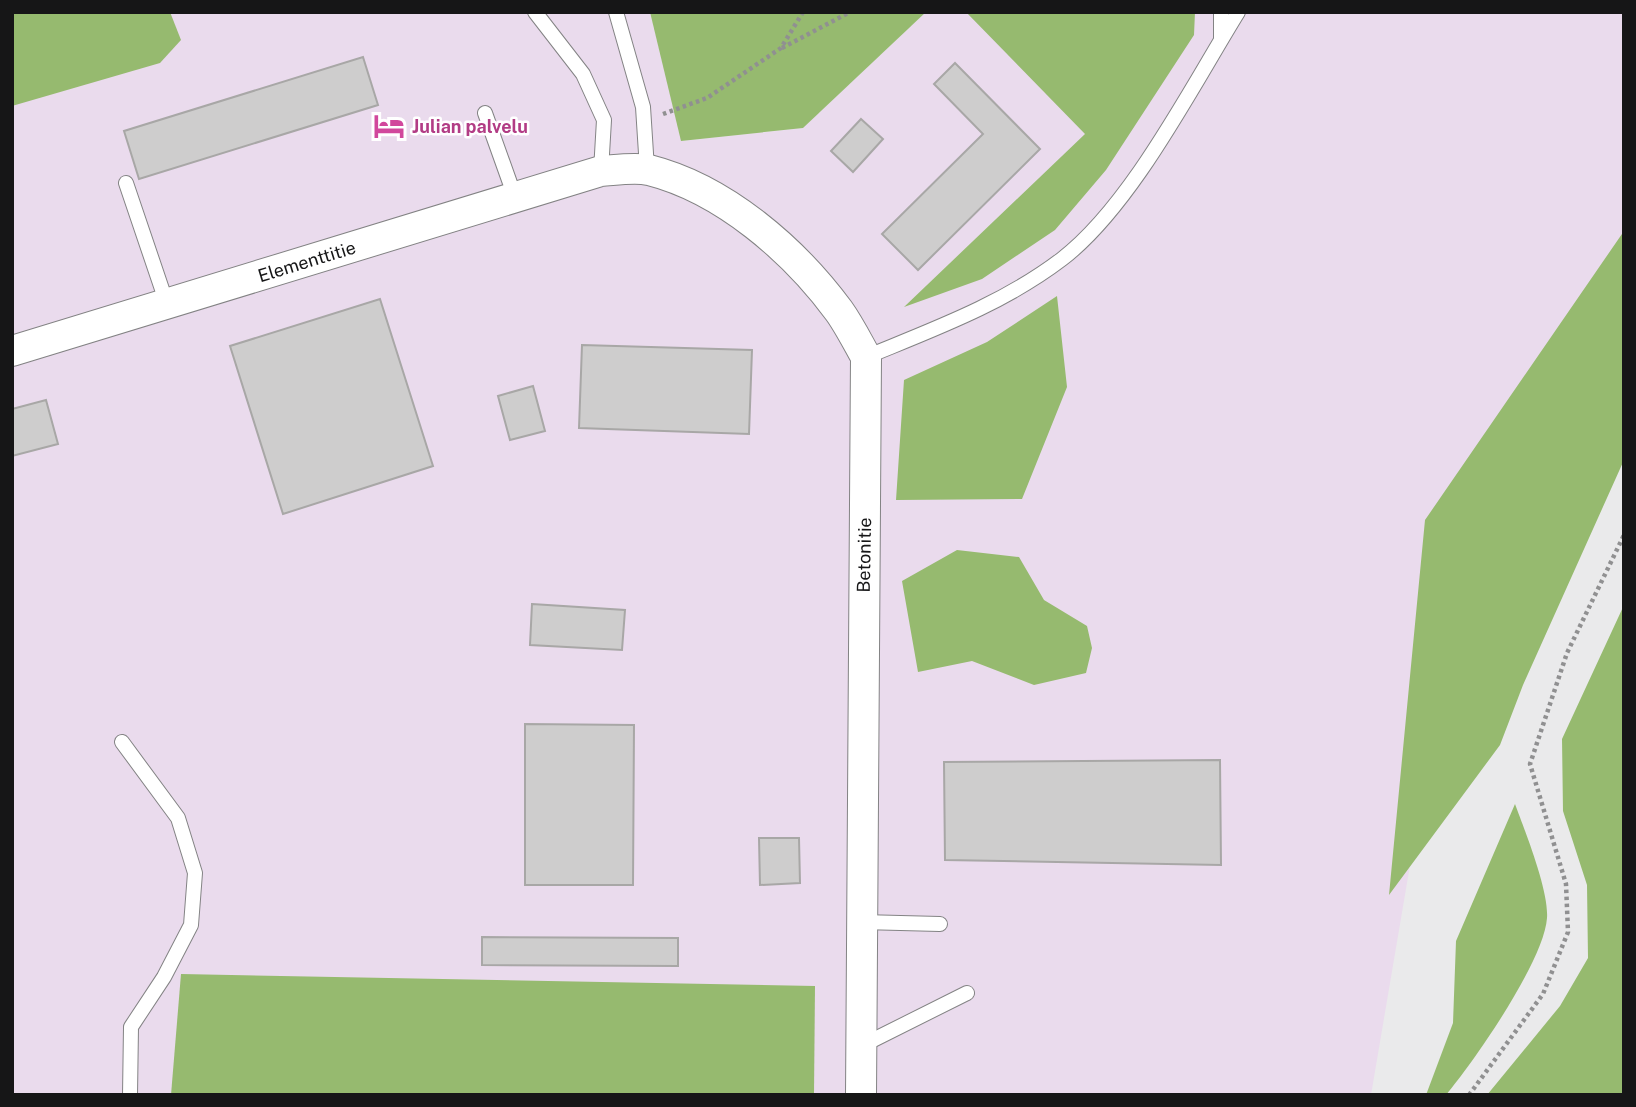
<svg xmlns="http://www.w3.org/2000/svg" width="1636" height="1107" font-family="'Public Sans',sans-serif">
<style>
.industrial{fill:#eadbed}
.forest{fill:#96ba6f}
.building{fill:#cecdcd;stroke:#a8a7a6;stroke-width:2}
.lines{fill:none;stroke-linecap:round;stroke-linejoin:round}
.service-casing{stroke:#838384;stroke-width:16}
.minor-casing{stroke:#838384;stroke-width:32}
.path{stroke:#909091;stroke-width:4.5;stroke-dasharray:3.5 3.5;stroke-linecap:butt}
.service{stroke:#fff;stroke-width:14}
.minor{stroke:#fff;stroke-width:30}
.labels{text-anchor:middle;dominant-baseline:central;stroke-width:5;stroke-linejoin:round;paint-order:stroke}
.hotel-label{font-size:18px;font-weight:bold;fill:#b23c85;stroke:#fff;text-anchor:start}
.street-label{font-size:18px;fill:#161617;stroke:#fff}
</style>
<rect width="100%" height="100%" fill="#eaeaeb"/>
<polygon class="industrial" points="12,12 650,12 682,141 803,128 926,12 1624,12 1624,255 1471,506 1371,1095 12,1095"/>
<g class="forest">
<polygon points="12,12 170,12 181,40 160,63 12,106"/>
<polygon points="650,12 926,12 803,128 681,141"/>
<polygon points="966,12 1195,12 1194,35 1106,170 1055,230 982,279 904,307 1085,134"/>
<polygon points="1624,231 1624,460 1523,685 1500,745 1389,895 1425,520"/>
<polygon points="1057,296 1067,387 1022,499 896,500 904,380 987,342"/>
<polygon points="957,550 1019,557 1044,600 1087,626 1092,648 1086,673 1034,685 972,661 918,672 902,581"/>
<polygon points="1624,605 1624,1095 1487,1095 1560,1006 1588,958 1587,885 1563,811 1562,739"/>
<path d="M1515 804C1525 831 1549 891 1547 918 1544 961 1475 1060 1446 1095H1426L1453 1023 1456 941Z"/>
<polygon points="181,974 815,986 814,1095 171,1095"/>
</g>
<g class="building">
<polygon points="363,57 378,105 139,179 124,131"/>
<polygon points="955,63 1040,149 918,270 882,234 983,134 934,84"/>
<polygon points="861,119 883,139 853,172 831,151"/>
<polygon points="380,299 433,466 283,514 230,346"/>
<polygon points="582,345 752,350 749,434 579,428"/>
<polygon points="533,386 545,431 510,440 498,396"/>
<polygon points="46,400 58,444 12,456 12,409"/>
<polygon points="532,604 625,610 622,650 530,645"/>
<polygon points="525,724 634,725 633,885 525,885"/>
<polygon points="1220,760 1221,865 945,860 944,762"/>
<polygon points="759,838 799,838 800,883 760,885"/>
<polygon points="482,937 678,938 678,966 482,965"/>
</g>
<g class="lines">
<g class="service-casing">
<g id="service">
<polyline points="535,12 583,74 604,120 601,171"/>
<polyline points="616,12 643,107 647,169"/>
<polyline points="1221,39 1221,12"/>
<polyline points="485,113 515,197"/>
<polyline points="126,183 167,304"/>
<path d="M866 357C934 329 1003 304 1062 259 1131 206 1191 88 1238 12"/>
<polyline points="122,742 178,818 195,873 191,925 164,977 131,1027 130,1095"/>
<polyline points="861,922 940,924"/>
<polyline points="861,1046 967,993"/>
</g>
</g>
<g class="minor-casing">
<g id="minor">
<path id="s1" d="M12 351 601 171C616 170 635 167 649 170 724 189 794 250 839 311 849 325 857 341 866 357L861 1095"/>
</g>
</g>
<g class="path">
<polyline points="782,48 850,12"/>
<polyline points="663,114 707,98 781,48 803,12"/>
<polyline points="1469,1095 1543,994 1568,932 1566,884 1530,764 1567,653 1624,535"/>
</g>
<use href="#service" class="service"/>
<use href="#minor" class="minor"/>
</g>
<defs>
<g id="hotel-bare" transform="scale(2.415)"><path d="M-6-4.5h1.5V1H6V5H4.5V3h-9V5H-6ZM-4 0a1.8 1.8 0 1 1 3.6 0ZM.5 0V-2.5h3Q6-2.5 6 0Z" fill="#d1479c" stroke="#fff" stroke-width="2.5" paint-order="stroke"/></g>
</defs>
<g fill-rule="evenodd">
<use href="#hotel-bare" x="389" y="126"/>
</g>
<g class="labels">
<g class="hotel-label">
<text x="412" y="126">Julian palvelu</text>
</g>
<g class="street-label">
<text stroke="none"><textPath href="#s1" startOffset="308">Elementtitie</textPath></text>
<text transform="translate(864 555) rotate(-89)">Betonitie</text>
</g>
</g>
<rect width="1636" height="1107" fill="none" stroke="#161617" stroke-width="28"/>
</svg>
